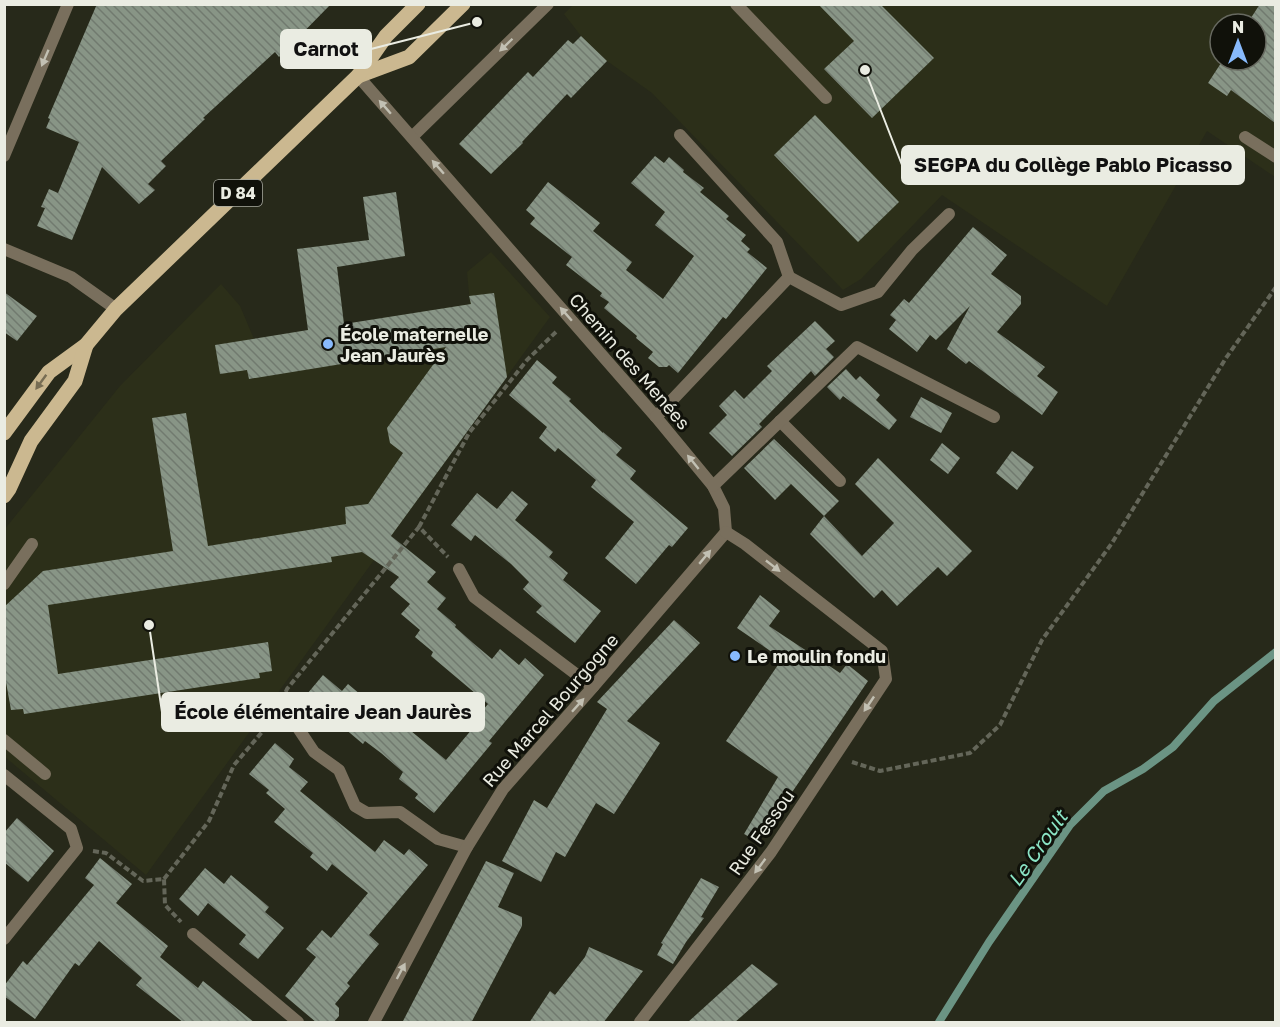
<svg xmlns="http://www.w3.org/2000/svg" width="1280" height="1027" font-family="'Golos Text',sans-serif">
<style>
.built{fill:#2c2f19;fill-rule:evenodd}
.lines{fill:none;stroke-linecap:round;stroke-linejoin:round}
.stream{stroke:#6b9484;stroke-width:8}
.building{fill:url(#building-back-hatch)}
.path{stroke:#646659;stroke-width:4;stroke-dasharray:6 3;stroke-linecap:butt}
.lane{stroke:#796f5d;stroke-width:12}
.street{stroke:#796f5d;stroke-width:12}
.primary{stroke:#cbb890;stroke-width:15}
.oneway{fill:#c2c0b3}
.oneway2{fill:#776d54}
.poi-dot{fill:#88bafc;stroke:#10110a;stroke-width:2}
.labels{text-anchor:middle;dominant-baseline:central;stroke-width:6;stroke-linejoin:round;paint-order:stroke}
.shield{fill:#10110a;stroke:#a9aaa1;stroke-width:1.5}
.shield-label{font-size:16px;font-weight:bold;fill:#eaece2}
.poi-label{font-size:18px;font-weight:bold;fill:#eaece2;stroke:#10110a;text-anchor:start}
.street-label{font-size:18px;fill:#eaece2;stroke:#10110a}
.water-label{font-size:20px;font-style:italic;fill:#8be5c6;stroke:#10110a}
.leader{fill:none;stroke:#eaece2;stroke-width:2}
.callout-dot{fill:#eaece2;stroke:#10110a;stroke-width:2}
.callout{fill:#eaece2;stroke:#eaece2;stroke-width:2}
.callout-label{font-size:20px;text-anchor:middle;font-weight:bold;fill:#111}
</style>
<defs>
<pattern id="building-back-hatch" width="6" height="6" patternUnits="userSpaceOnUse" patternTransform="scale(1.5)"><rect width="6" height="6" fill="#889586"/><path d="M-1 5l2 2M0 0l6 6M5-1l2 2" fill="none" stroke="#717a6f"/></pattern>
</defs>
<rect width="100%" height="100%" fill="#27291a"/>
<g class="built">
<path d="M574 4 1275 5V177L1207 131 1107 306 942 195 861 279 843 290 652 93 607 61 581 36 564 14ZM1220 24H1256V60H1220Z"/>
<polygon points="491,252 550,317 146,875 5,757 4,530 120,386 221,284 240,306 254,339 470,304 467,272"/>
</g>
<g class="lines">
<polyline class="stream" points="939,1022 989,942 1070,825 1104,791 1143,769 1173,747 1214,701 1276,652"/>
</g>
<g class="building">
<polygon points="97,4 331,4 279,57 275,52 203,118 205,119 161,161 166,166 148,184 155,190 139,204 102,167 72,240 37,226 45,208 41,207 49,189 58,193 79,142 46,128 50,119 48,118"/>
<polygon points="818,4 880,4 934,58 872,118 824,69 854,41"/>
<polygon points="1260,4 1275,4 1275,123 1231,90 1227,96 1208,83 1223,60 1256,60 1256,24 1247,24"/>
<polygon points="581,36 607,61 571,98 567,94 522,142 523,143 491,174 459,144 528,72 533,77 568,40 573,44"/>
<polygon points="815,115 899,202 858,242 774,155"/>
<polygon points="655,156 664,163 669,157 684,170 683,172 704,188 700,192 729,216 726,219 746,235 741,241 750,249 747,252 767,268 726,319 723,317 678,373 669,365 667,367 659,367 648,358 653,352 636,338 637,336 604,308 609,302 600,296 602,293 566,265 572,257 530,224 535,218 526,210 548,182 600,223 593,231 632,262 626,270 663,299 694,256 655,225 665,212 631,183"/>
<polygon points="396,192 405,256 337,267 344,324 471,304 469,296 494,293 507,377 391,536 436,572 427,582 446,598 437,609 456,625 455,627 473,643 492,659 500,649 519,665 525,658 544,675 489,741 492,743 434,813 415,798 418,794 399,779 403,772 381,753 365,741 363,744 344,728 341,731 322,716 317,722 297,706 323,675 342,691 348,684 367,700 370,697 446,760 473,728 470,725 488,704 431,656 433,652 415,637 420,630 401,614 410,604 390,587 399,577 362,552 331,557 332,562 48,605 58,674 268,642 272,671 259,673 260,678 24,714 23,709 11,710 4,671 4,607 43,571 173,551 152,418 186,413 208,546 346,524 345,507 368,504 403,453 390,443 387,428 446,347 249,379 247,370 220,374 215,345 308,330 297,249 369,240 363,197"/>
<polygon points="973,227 1007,255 991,274 1021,296 1021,304 997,332 1045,367 1037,376 1058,392 1042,415 969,361 966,364 947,349 970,306 936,340 930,335 917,352 889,329 896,320 890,315 904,299 909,303"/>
<polygon points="4,292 37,316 17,341 4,332"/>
<polygon points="815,321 835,341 826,349 834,357 815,376 811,371 759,424 762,427 732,456 709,433 727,415 719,406 735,390 744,399 772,371 767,366"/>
<polygon points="537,360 557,377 552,383 571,399 569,401 603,433 603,432 622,448 616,455 636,471 630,479 688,528 672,547 669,545 636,584 605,558 634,522 591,487 596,480 558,448 555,452 539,438 547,427 509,395"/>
<polygon points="846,369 856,380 860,376 880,395 876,400 897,420 889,430 843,396 840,400 827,387"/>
<polygon points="921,397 952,413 941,433 910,417"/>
<polygon points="774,439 839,501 824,516 791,484 775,500 744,468"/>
<polygon points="942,443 960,458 948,474 930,460"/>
<polygon points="1012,451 1034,467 1017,490 996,473"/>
<polygon points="878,458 972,551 947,576 938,567 897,606 882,590 874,598 810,534 824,516 862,556 894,523 855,484"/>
<polygon points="512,491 528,504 515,520 553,552 549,557 568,573 563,580 601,611 575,643 536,612 542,606 523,589 529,582 511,564 475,535 471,541 451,525 477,493 497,509"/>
<polygon points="760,595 780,611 769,626 840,673 847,664 868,681 758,842 744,834 778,777 726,741 782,659 737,628"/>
<polygon points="674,620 700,643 627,721 660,743 614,814 596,803 565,857 556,852 541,882 502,861 534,800 547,808 607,709 597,702"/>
<polygon points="275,743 294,759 289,767 308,782 300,791 375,852 384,840 404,855 409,849 428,865 369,935 379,944 347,983 350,986 335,1004 339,1008 339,1016 333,1023 317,1023 285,996 316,957 306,949 322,930 331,938 368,893 332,864 327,871 310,857 313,853 274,822 285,809 266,793 269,790 249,774"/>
<polygon points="17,818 54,851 28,882 4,862 4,833"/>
<polygon points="100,858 132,884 116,903 168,946 160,957 198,988 203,981 255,1023 184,1023 136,985 142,978 99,941 79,966 75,963 35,1019 4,996 4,986 23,961 27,965 94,885 85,878"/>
<polygon points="486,861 514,873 498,907 522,917 522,926 514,941 471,1023 402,1023"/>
<polygon points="205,868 224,884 231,875 269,907 265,912 284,928 258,959 239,944 246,935 208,903 198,916 179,899"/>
<polygon points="701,878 719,887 701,917 704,918 686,942 673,964 657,955 663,944 661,943"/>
<polygon points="589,947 643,971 603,1023 529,1023 550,991 555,995 585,957"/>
<polygon points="752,964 778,984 734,1023 687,1023"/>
</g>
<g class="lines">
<g class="path">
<polyline points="419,527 469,433 527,360 558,330"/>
<polyline points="852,762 880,771 970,753 1000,725 1042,640 1112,543 1226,358 1276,287"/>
<polyline points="93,851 106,853 143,881 164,879 165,905 181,922"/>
<polyline points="164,879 209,821 234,765 274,718 287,689 419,527 448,557"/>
</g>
<g class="lane">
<polyline points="736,4 826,98"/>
<polyline points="412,137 548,4"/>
<polyline points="1245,137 1276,157"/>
<polyline points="780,421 840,481"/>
<polyline points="459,569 474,597 593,687"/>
<polyline points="4,584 32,544"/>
<polyline points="298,728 314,752 339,770 355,806 367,813 400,812 438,839 467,847"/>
<polyline points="4,740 45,774"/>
<polyline points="193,934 298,1022"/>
</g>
<g class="street">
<polyline points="358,76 656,417 713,486 724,508 726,532"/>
<polyline points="680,135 777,242 789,277"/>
<polyline points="4,156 68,4"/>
<polyline points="4,249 71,277 116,309"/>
<polyline points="656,417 789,277 841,305 878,292 912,250 949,214"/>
<polyline points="713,486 857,347 994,417"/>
<polyline points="4,775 71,829 77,848 4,939"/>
<polyline points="374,1022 467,847 503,789 593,687 726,532"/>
<polyline points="640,1022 771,852 886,679 882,651 745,544 726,532"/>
</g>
<g class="primary">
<polyline points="358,76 409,57 463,4"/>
<polyline points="4,433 49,372 86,345 116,309 358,76 386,36 418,4"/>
<polyline points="4,496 9,489 31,441 75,381 86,345"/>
</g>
</g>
<defs><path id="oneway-solid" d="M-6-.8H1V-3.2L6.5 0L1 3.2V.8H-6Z" transform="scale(1.5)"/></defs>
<g class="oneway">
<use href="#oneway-solid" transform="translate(506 45) rotate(136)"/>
<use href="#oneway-solid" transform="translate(45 58) rotate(113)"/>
<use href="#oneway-solid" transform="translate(385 107) rotate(-131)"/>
<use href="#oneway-solid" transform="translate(438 167) rotate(-131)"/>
<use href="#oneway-solid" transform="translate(566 314) rotate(-131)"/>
<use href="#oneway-solid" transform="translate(693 462) rotate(-129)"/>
<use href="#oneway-solid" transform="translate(705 557) rotate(-50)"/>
<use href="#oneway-solid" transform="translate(773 566) rotate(38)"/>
<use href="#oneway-solid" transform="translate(869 704) rotate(124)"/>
<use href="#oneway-solid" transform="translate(578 705) rotate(-48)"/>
<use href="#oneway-solid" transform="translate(760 866) rotate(127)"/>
<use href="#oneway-solid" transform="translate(401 971) rotate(-62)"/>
</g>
<use class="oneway2" href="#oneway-solid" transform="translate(41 382) rotate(126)"/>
<g class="poi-dot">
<circle cx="328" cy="344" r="6"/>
<circle cx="735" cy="656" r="6"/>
</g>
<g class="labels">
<rect class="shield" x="214" y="180" width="48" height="26" rx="4.5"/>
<g class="shield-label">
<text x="238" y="193">D 84</text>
</g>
<g class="poi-label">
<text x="340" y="334">École maternelle<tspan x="340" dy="21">Jean Jaurès</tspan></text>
<text x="747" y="656">Le moulin fondu</text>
</g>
<g class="street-label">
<text transform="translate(630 361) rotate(49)">Chemin des Menées</text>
<text transform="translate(550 710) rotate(-49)">Rue Marcel Bourgogne</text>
<text transform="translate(761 832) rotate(-55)">Rue Fessou</text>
</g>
<g class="water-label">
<text transform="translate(1037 848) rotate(-55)">Le Croult</text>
</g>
</g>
<path class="leader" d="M477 22L371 49M865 70L902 165M149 625L162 712"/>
<g class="callout-dot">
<circle cx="477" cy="22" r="6"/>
<circle cx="865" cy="70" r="6"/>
<circle cx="149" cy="625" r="6"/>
</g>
<g class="callout">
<rect x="281" y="30" width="90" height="38" rx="6"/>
<rect x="902" y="146" width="342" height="38" rx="6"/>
<rect x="162" y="693" width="322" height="38" rx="6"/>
</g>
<g class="callout-label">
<text x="326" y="56">Carnot</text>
<text x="1073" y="172">SEGPA du Collège Pablo Picasso</text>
<text x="323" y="719">École élémentaire Jean Jaurès</text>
</g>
<rect width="1280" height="1027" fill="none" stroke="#eaece2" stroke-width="12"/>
<g transform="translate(1238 42)"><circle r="28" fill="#10110a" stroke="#676960" stroke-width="1.5"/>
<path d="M0-4.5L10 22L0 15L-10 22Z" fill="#88bafc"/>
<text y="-9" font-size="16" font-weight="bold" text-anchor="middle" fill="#eaece2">N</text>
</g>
</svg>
